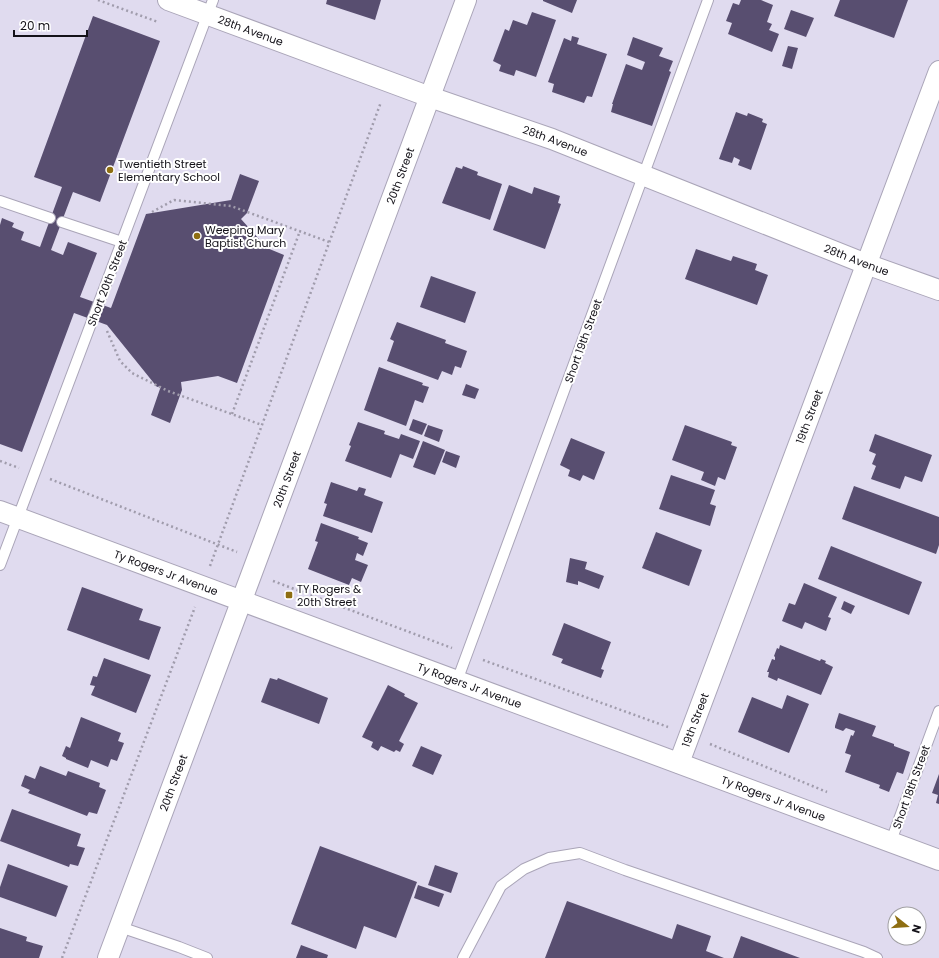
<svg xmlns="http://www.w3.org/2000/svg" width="939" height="958" font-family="Poppins,sans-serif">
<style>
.building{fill:#584e70}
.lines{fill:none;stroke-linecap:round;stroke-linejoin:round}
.service-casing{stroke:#aaa5b8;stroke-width:12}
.minor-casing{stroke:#aaa5b8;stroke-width:22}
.path{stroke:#a09cac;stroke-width:2.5;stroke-dasharray:2 3;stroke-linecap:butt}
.service{stroke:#fff;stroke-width:10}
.minor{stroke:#fff;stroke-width:20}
.poi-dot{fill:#8e6e12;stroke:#fff;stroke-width:1.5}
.labels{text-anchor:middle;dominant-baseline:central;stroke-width:4;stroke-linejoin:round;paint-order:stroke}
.street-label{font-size:11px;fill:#141219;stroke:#fff}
.poi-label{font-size:11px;fill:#141219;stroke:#fff;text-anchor:start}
</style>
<rect width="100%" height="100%" fill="#e0dbef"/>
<g class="building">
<polygon points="327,0 381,0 375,20 326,4"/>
<polygon points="543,0 577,0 572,13 543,1"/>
<polygon points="741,0 761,0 773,5 767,22 772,24 769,30 779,34 772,52 728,34 732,23 726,21 733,3 739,5"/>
<polygon points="840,0 908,0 894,38 834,16"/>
<polygon points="791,10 814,18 806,37 784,29"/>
<polygon points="532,12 556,20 536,77 516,70 514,76 499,71 501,65 493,61 505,29 509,31 513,20 527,25"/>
<polygon points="93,16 160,41 100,202 73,192 51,250 63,255 68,242 97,253 80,297 111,308 146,214 231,200 240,174 259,181 247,213 241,219 267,248 284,255 237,383 218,376 181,382 182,390 170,423 151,415 161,386 157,387 107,325 74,313 22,452 0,444 0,225 2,218 14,223 12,227 24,232 21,240 40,247 62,187 34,177"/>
<polygon points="572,36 579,38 577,44 607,54 592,97 587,96 584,103 552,92 554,84 548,82 564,38 571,41"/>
<polygon points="633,37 663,48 659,56 673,61 669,71 671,72 652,126 611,112 613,104 612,104 626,64 642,70 645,62 627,55"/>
<polygon points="788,46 798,48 792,69 782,66"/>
<polygon points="736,112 747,116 748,113 763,119 762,122 767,124 751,170 738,165 740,160 734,157 732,163 719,159"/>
<polygon points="463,166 478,172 477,175 502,184 490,220 442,203 456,167 462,169"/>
<polygon points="509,185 532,194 534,187 560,196 558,203 561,204 545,249 493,230"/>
<polygon points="696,249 731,261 733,256 757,264 755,270 768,275 757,305 685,279"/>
<polygon points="431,276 476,292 465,323 420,307"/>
<polygon points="397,322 446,340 445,343 467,351 461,368 455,366 452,375 442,371 438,380 387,361 394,341 390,339"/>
<polygon points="379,367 423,383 422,385 429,387 423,403 415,400 406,426 364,410"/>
<polygon points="466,384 479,389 475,399 462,395"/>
<polygon points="413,419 427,424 422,435 409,430"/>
<polygon points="358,422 385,431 384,434 399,439 401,434 420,441 413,459 400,454 391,478 345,461 351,446 349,445"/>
<polygon points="428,425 443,430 439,442 424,436"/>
<polygon points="685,425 732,442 731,445 737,447 725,480 718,477 715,486 701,480 704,472 672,460"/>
<polygon points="875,434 932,455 922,482 905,476 900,489 871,479 876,466 872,464 876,454 869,451"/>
<polygon points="571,438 605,452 594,480 583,475 580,481 568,476 570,470 560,465"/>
<polygon points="423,441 445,450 435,475 413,467"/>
<polygon points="446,451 460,456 456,468 442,462"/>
<polygon points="671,475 715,490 710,504 716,506 710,526 659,509"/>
<polygon points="331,482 357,491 359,487 366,489 364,495 383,502 372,533 323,516 327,504 324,503"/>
<polygon points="854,486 939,517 939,545 936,554 842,519"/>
<polygon points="321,523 359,537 358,539 368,543 363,556 357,553 355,560 368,565 361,582 352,578 349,585 308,569 318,542 315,541"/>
<polygon points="656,532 702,550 689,586 642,568"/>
<polygon points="831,546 922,582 909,615 818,579"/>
<polygon points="570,558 587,562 585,569 604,576 599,589 578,581 578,585 566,582"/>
<polygon points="804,583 837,597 828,617 831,618 826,631 805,622 802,629 782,621 789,603 795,605"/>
<polygon points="82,587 143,609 139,620 161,627 149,660 67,630"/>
<polygon points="844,601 855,606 851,614 841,609"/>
<polygon points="564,623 611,642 601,669 604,670 601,678 561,663 563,659 552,655"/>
<polygon points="780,645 820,661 821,659 826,661 825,663 833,667 821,695 778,678 777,681 768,677 769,672 767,672 772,659 775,660 775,657 774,656 777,648 779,649"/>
<polygon points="104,658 151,675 136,713 91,695 95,686 90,685 93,676 97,677"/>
<polygon points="270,678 277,680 278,678 328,698 319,724 261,702"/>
<polygon points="388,685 405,694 404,696 418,703 399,741 404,744 400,752 396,750 394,752 381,746 378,751 371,747 373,742 362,737"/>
<polygon points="787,695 809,704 789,753 738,732 752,697 782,709"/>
<polygon points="839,713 876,726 872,736 894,744 894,746 910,752 903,774 897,772 889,792 879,788 880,785 845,772 851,755 845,753 851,735 853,736 855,731 846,728 843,731 835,728 835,726"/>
<polygon points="81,717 121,733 118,741 124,743 117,761 111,759 108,767 91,760 88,768 66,759 66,758 62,756 66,746 70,748"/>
<polygon points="421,746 442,755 433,775 412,766"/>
<polygon points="40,766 66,776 68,771 100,783 99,787 106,790 97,814 89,812 87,816 28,793 30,790 21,786 25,775 35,779"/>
<polygon points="939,774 939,804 936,803 938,795 932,793"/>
<polygon points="12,809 81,834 77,846 85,848 78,866 70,864 69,867 0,841"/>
<polygon points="320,846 417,882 396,938 364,926 356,949 291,924"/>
<polygon points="8,864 68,886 56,917 0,897 0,887"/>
<polygon points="435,865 458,873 451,893 428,885"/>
<polygon points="418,885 444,894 439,907 414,898"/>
<polygon points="567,901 672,939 677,924 711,936 706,951 724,958 545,958"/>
<polygon points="0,928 27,937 26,941 43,946 39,958 0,958"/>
<polygon points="741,936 800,958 733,958"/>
<polygon points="301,945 328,955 327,958 296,958"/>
</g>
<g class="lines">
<g class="service-casing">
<g id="service">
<polyline points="0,201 50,218"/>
<polyline points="62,222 122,242"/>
<polyline points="0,565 213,0"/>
<polyline points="457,681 708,0"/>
<polyline points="891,841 939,711"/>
<polyline points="120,927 179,947 207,958"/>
<polyline points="463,958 501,886 524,869 549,858 580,853 625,870 864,952 877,958"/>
</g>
</g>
<g class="minor-casing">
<g id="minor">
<path id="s1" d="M168 0 430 97 552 139 866 264 939 290"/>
<path id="s2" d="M0 511 939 860"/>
<path id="s3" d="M679 763 939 71"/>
<path id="s4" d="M108 958 466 0"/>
</g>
</g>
<g class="path">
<polyline points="98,0 158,22"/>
<polyline points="152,212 174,200 231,206 329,242"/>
<polyline points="107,331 120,361 132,373 168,391 262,425"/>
<polyline points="232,414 300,231"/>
<polyline points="0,461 19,468"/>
<polyline points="50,479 237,552"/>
<polyline points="210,566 381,102"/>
<polyline points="273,581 452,648"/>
<polyline points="483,660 668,727"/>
<polyline points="710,744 827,792"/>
<polyline points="62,958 195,607"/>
</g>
<use href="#service" class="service"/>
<use href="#minor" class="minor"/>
</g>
<g class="poi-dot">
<circle cx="110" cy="170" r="4"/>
<circle cx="197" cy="236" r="4"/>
<rect x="285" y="591" width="8" height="8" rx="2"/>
</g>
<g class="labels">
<g class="street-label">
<text stroke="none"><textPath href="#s1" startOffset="88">28th Avenue</textPath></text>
<text stroke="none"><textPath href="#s1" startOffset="412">28th Avenue</textPath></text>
<text stroke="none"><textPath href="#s4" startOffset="835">20th Street</textPath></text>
<text stroke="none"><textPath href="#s1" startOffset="736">28th Avenue</textPath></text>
<text transform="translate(107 283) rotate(-69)">Short 20th Street</text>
<text transform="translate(583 341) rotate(-70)">Short 19th Street</text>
<text stroke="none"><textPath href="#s3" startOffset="370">19th Street</textPath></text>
<text stroke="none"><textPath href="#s4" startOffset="511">20th Street</textPath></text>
<text stroke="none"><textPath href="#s2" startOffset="177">Ty Rogers Jr Avenue</textPath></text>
<text stroke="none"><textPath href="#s2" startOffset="501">Ty Rogers Jr Avenue</textPath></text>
<text stroke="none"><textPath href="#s3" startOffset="46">19th Street</textPath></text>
<text stroke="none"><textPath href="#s4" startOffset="187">20th Street</textPath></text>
<text transform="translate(911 787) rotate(-70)">Short 18th Street</text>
<text stroke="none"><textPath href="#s2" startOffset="825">Ty Rogers Jr Avenue</textPath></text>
</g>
<g class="poi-label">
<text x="118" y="164">Twentieth Street<tspan x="118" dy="13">Elementary School</tspan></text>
<text x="205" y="230">Weeping Mary<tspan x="205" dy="13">Baptist Church</tspan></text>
<text x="297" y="589">TY Rogers &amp;<tspan x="297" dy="13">20th Street</tspan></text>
</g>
</g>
<g transform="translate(907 926) rotate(107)"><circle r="19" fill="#ffffff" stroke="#a1a0a3"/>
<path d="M0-3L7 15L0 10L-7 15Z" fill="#8e6e12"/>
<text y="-6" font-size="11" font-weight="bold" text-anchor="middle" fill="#141219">N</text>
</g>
<path d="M14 30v6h73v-6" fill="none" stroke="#141219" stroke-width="2"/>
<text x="20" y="30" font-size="12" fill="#141219" stroke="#ffffff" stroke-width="3" paint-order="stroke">20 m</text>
</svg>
